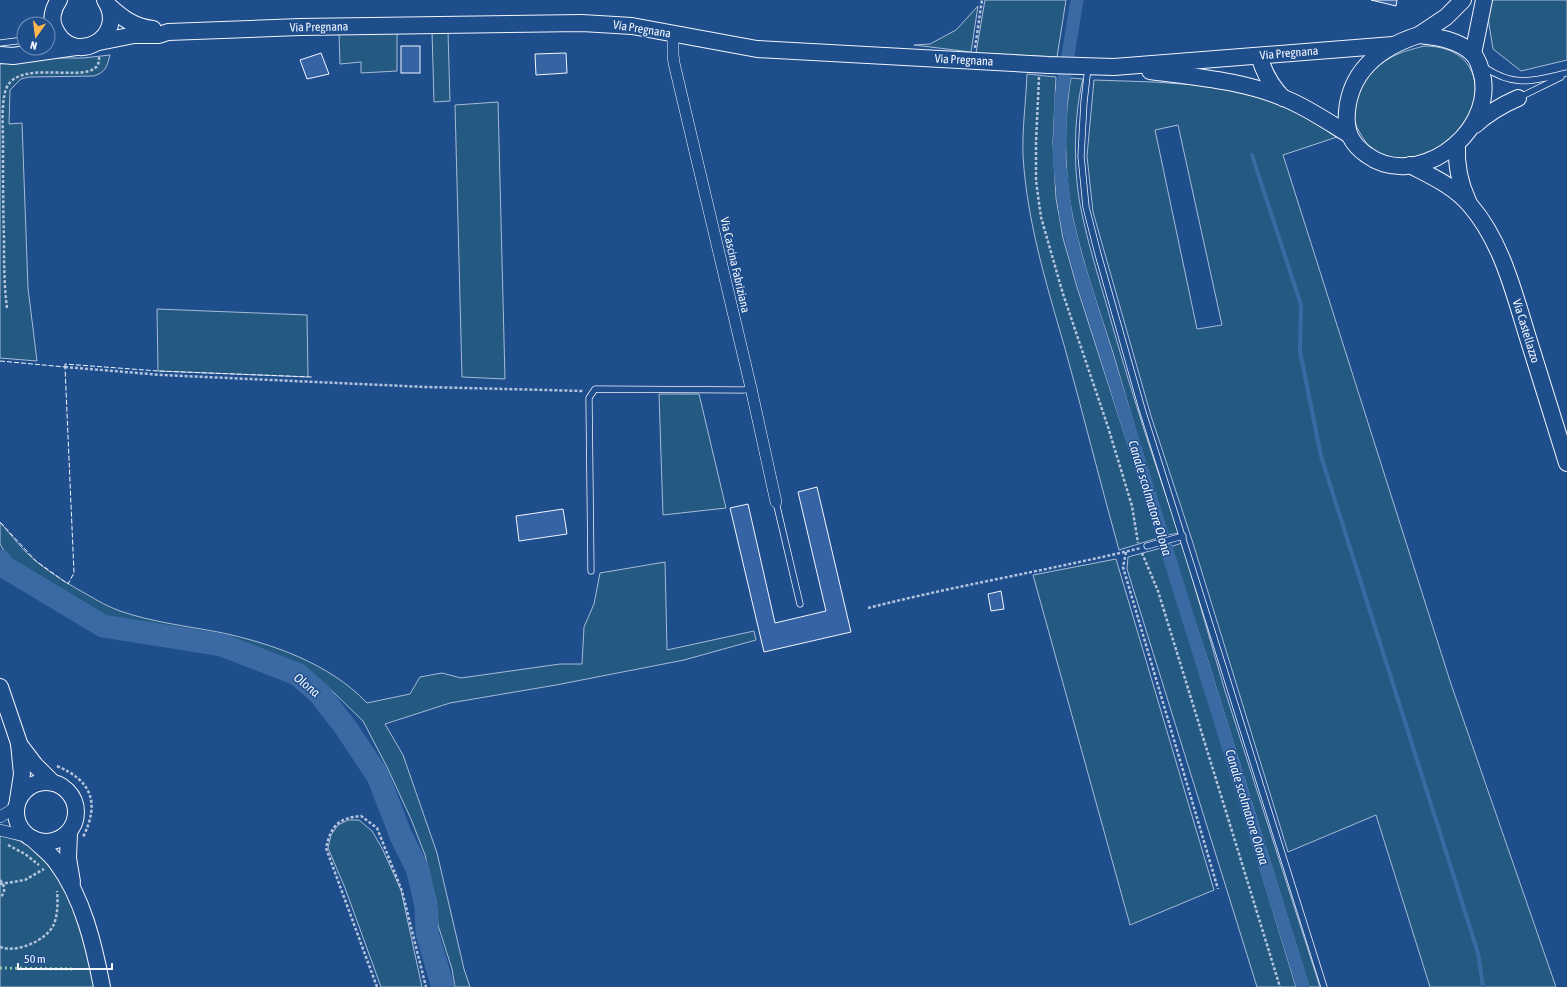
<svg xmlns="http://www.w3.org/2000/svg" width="1567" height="987" font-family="'Asap Condensed',sans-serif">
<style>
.green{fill:#245a82;stroke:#a8bbd7;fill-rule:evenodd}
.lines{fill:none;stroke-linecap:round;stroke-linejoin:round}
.stream{stroke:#3b69a3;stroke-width:4}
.canal{stroke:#3b69a3;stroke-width:13}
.river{stroke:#3b69a3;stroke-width:23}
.building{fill:#3563a3;stroke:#f2f6ff}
.lane-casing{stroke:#f2f6ff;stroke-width:7}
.street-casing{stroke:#f2f6ff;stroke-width:12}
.secondary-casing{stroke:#f2f6ff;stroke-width:18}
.path{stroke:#b3c4dc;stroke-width:2.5;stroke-dasharray:3 2;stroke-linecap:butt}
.lane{stroke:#1f4e8c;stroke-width:5.5}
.street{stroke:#1f4e8c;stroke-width:11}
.secondary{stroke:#1f4e8c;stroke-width:16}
.hedge{stroke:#97c8a6;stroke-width:3;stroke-dasharray:2 3;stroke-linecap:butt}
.fence{stroke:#f2f6ff;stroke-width:1;stroke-dasharray:5 2;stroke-linecap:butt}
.labels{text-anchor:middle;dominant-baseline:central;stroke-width:3;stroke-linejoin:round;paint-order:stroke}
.street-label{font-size:12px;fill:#f2f6ff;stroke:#1f4e8c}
.water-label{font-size:13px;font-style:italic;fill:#f2f6ff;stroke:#1f4e8c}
</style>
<rect width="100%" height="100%" fill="#1f4e8c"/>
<g class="green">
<polygon points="985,0 1066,0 1057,57 976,53"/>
<polygon points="1492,0 1567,0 1567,60 1521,71 1493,49 1488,18"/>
<polygon points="978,6 971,52 914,45 930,44 956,30"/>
<polygon points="397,31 397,71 361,73 361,62 340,64 339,34"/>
<polygon points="432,31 448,31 450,101 434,102"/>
<path d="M1424 46C1489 46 1488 114 1444 144 1439 148 1433 150 1427 152 1418 157 1406 160 1395 158 1376 154 1370 150 1360 133 1342 104 1364 73 1390 58 1400 52 1413 49 1424 46Z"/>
<path d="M110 55C107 66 106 72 94 76L29 77 21 79 10 90 9 124 22 123 28 288 37 361 0 358V64L54 58H83Z"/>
<path d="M1027 74 1056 77 1053 143 1056 198 1063 238 1077 287 1158 538 1119 550C1100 482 1083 413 1064 345 1046 283 1027 221 1023 156 1022 129 1026 101 1027 74Z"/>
<path d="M1071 78 1083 79C1073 118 1073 175 1082 214 1090 252 1103 291 1113 328 1133 397 1155 465 1179 533L1168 535C1148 475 1131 414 1113 353 1099 310 1084 267 1074 223 1064 178 1063 123 1071 78Z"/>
<path d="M1094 80 1154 82 1211 86 1261 98 1304 115 1337 137 1283 155 1451 684 1556 987H1430L1376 815 1288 852 1192 540 1151 416 1093 212 1087 156ZM1178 125 1222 325 1197 329 1155 130Z"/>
<polygon points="498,102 505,379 462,377 455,105"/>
<polygon points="157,309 307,315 308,377 158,371"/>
<polygon points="659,394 699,394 726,508 663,515"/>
<path d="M0 522C11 535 23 551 37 562 53 575 70 585 88 595 98 601 109 607 120 611 152 622 186 626 218 632 271 643 329 663 367 703L410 694 420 677 442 673 461 678 560 664H582L584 627 594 604 600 573 665 562 667 650 754 631 756 640 684 660 556 685 450 703 385 724 403 755 437 853 464 969 470 987H455L452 969 438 925 436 901 425 855 411 819 387 767 363 721 327 686 303 667 222 639 106 618 8 558 0 544Z"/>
<polygon points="1182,543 1225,691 1320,987 1309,987 1206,655 1170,547"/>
<polygon points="1161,548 1210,703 1296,987 1257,987 1127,569 1128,557"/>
<polygon points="1116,559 1214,890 1130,925 1033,575"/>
<polygon points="348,820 359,820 372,831 382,848 401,890 422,987 381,987 345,888 328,848 331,835 338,825"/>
<polygon points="0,835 20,841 41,853 69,895 89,956 95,987 0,987"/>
</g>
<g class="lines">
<polyline class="stream" points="1252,155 1301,305 1300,351 1321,456 1478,953 1483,987"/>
<polyline class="canal" points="1077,0 1061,98 1059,159 1066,217 1076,258 1303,987"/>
<polyline class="river" points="0,561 3,566 103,626 222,645 297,674 319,693 346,728 378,776 401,836 417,868 422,888 426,907 427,933 443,987"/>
</g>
<g class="building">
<polygon points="1371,0 1397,0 1396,6"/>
<rect x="401" y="46" width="19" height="27"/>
<polygon points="321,53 329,74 307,79 300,60"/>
<polygon points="566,53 567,73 536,75 535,54"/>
<polygon points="817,487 851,632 764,652 730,508 748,504 775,623 826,611 798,492"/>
<polygon points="563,509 567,534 519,541 516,516"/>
<polygon points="1001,591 1004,609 991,611 988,594"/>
</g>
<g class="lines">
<g class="lane-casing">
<g id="lane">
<polyline points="0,43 24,40"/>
<polyline points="1088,67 1084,102 1081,156 1086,207 1098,254 1142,409 1324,987"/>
<path d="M1484 67C1515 88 1533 81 1567 73"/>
<polyline points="1518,98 1561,77"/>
<polyline points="776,502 800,604"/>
<polyline points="1147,546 1183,536"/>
<polyline points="591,571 589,398 595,389 744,390 751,388"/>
</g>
</g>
<g class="street-casing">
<g id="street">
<polyline points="673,34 673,55 674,63 751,388 776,502"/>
<polyline points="0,817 13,809 17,805"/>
<polyline points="0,830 29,837"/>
</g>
</g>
<g class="secondary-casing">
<g id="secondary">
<path d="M59 0C53 8 50 20 55 29 73 68 129 37 105 0"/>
<path d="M108 5C122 18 134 27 153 29"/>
<path d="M1419 35C1438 37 1459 40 1473 54 1479 60 1481 71 1483 79 1491 137 1415 190 1367 155 1351 144 1345 131 1347 111 1351 69 1381 47 1419 35Z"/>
<polyline points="1419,35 1446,17 1463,0"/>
<polyline points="99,42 134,35 159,35 168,32 300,27 582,23 632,26 757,49 1048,65 1114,67 1393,45"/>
<polyline points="1473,54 1484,0"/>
<polyline points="0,55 13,56 76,47"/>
<path d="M1259 56C1264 73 1271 86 1283 98"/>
<path d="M1150 71C1197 77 1249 81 1293 102 1312 111 1330 123 1348 134"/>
<path d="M1475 125C1488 113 1502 105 1518 98"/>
<path d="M1457 145C1456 165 1459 182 1468 201"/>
<path d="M1410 165C1431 176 1454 186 1470 205 1502 242 1514 293 1528 338 1541 380 1554 422 1567 463"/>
<polyline points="0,687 19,743 22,774 18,800"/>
<polyline points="19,744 35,765 52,782"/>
<circle cx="46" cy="812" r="30"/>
<polyline points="69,833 68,858 72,882"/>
<path d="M33 839C41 847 51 854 57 863 83 898 94 945 102 987"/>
</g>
</g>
<g class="path">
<polyline points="975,48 982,0"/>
<polyline points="1039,77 1036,142 1036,181 1041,217 1063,294 1108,427 1132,506 1138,543"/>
<path d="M7 308C4 285 4 262 4 238 3 207 3 175 3 144 3 128 1 103 6 89 19 54 102 91 99 57"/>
<polyline points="65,367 162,375 426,387 584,391"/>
<polyline points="1126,552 1123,567 1218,889"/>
<polyline points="1142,553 1158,591 1280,987"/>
<path d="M868 608C958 585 1050 570 1141 548"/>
<path d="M57 766C92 781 100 803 83 837"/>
<polyline points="8,845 25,854 39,865"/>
<path d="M0 880C5 886 6 892 0 898"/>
<polyline points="0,884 25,880 44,869"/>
<path d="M0 947C16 953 44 942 53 926 58 916 58 902 57 891"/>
<path d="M377 987 326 848C331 826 338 818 361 816L377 828 402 891 426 987"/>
</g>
<use href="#lane" class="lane"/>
<use href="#street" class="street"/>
<use href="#secondary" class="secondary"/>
<polyline class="hedge" points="0,968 75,969"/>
<g class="fence">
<polyline points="0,361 65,367 74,573 68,584 36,561 0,522"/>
<polyline points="65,367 65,364 158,371 312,377"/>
</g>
</g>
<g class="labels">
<g class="street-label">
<text transform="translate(319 27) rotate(-1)">Via Pregnana</text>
<text transform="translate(642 29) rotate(9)">Via Pregnana</text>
<text transform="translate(1289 53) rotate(-5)">Via Pregnana</text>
<text transform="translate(964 60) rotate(3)">Via Pregnana</text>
<text transform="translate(735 265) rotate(77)">Via Cascina Fabriziana</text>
<text transform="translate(1526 331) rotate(73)">Via Castellazzo</text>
</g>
<g class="water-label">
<text transform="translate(1150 498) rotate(73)">Canale scolmatore Olona</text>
<text transform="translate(307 685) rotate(39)">Olona</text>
<text transform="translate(1247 807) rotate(73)">Canale scolmatore Olona</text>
</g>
</g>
<g transform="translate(36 36) rotate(194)"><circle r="19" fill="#1f4e8c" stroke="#7391ba"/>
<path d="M0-3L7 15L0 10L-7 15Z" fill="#ffb74d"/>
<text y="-6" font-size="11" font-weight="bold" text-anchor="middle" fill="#f2f6ff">N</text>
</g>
<path d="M18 963v6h94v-6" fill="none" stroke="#f2f6ff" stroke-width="2"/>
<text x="24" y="963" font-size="12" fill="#f2f6ff" stroke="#1f4e8c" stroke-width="3" paint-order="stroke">50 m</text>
</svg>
